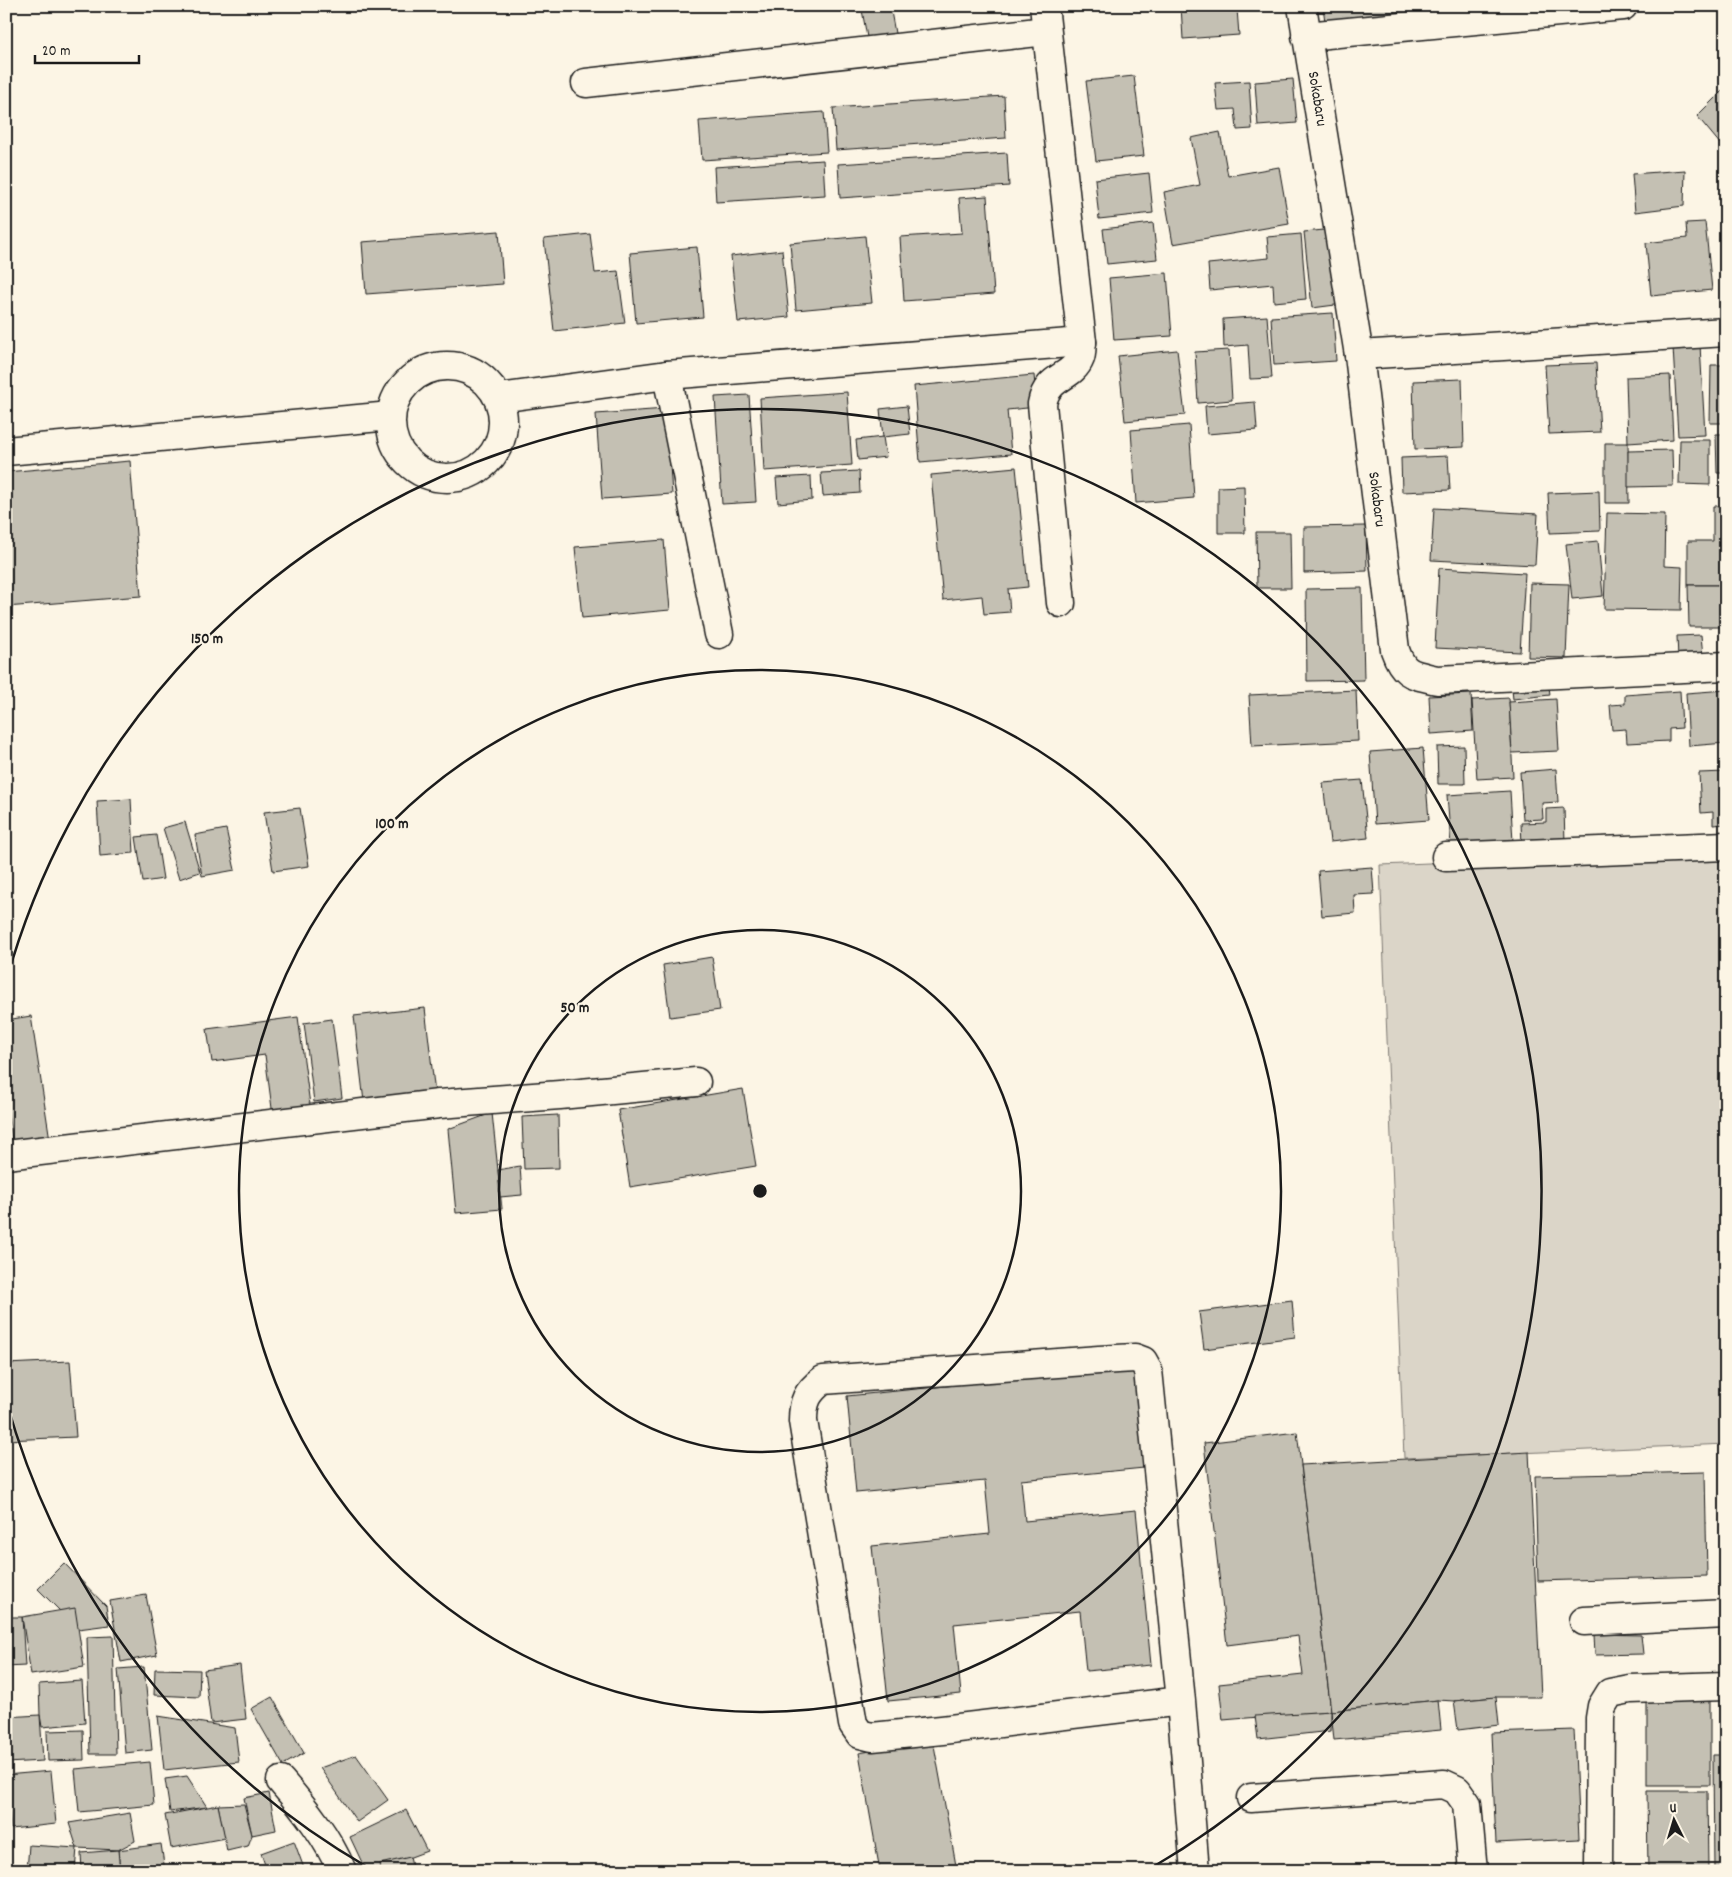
<svg xmlns="http://www.w3.org/2000/svg" width="1732" height="1877" font-family="Dekko,sans-serif">
<style>
.green{fill:#dbd5c8;stroke:#7c7872}
.building{fill:#c4c0b3;stroke:#1c1c1c}
.lines{fill:none;stroke-linecap:round;stroke-linejoin:round}
.minor-casing{stroke:#1c1c1c;stroke-width:31}
.minor{stroke:#fcf5e5;stroke-width:28}
.ring{fill:none;stroke:#1c1c1c;stroke-width:2.5}
.labels{text-anchor:middle;dominant-baseline:central;stroke-width:4.5;stroke-linejoin:round;paint-order:stroke}
.street-label{font-size:16px;fill:#1c1c1c;stroke:#fcf5e5}
.centre{fill:#1c1c1c;stroke:#fcf5e5;stroke-width:2.5}
.ring-label{font-size:15px;text-anchor:middle;font-weight:bold;fill:#1c1c1c;stroke:#fcf5e5;stroke-width:4.5;stroke-linejoin:round;paint-order:stroke}
</style>
<rect width="100%" height="100%" fill="#fcf5e5"/>
<filter id="ink" filterUnits="userSpaceOnUse"><feTurbulence type="fractalNoise" baseFrequency=".02" numOctaves="2"/><feDisplacementMap in="SourceGraphic" scale="10" xChannelSelector="R" yChannelSelector="G"/><feConvolveMatrix kernelMatrix="1 2 1 2 8 2 1 2 1" color-interpolation-filters="sRGB"/></filter>
<g filter="url(#ink)">
<polygon class="green" points="1726,851 1726,1444 1404,1458 1380,865"/>
<g class="building">
<polygon points="882,6 890,6 897,44 869,48 862,10"/>
<polygon points="1181,6 1267,6 1267,7 1237,9 1239,35 1183,39"/>
<polygon points="1323,6 1403,6 1404,15 1325,22"/>
<polygon points="1404,6 1507,6 1404,15"/>
<polygon points="1134,76 1144,156 1096,161 1086,81"/>
<polygon points="1293,79 1297,123 1258,126 1255,82"/>
<polygon points="1249,81 1252,129 1237,130 1235,109 1218,110 1215,83"/>
<polygon points="1726,87 1726,151 1697,116"/>
<polygon points="1004,96 1006,138 836,150 833,108"/>
<polygon points="824,112 827,152 702,160 699,121"/>
<polygon points="1220,132 1228,176 1279,167 1289,224 1173,244 1164,192 1200,185 1191,138"/>
<polygon points="1007,153 1009,186 840,198 838,164"/>
<polygon points="823,160 825,195 716,202 714,167"/>
<polygon points="1685,170 1684,206 1635,212 1632,174"/>
<polygon points="1149,173 1153,213 1099,219 1095,179"/>
<polygon points="987,196 994,294 904,301 900,237 962,233 959,198"/>
<polygon points="1705,222 1712,290 1651,296 1646,243 1687,238 1686,223"/>
<polygon points="1153,223 1157,259 1107,264 1103,229"/>
<polygon points="1334,229 1343,304 1312,308 1304,232"/>
<polygon points="499,231 503,284 366,294 362,242"/>
<polygon points="590,234 595,273 618,271 625,323 554,331 544,239"/>
<polygon points="1301,234 1306,299 1274,302 1273,284 1210,290 1208,264 1269,258 1267,237"/>
<polygon points="865,236 872,303 796,310 790,243"/>
<polygon points="697,247 703,317 636,323 630,253"/>
<polygon points="782,250 789,317 738,322 731,256"/>
<polygon points="1167,273 1172,336 1114,340 1109,278"/>
<polygon points="1333,313 1336,361 1274,365 1271,317"/>
<polygon points="1267,316 1272,378 1250,379 1248,345 1224,347 1223,319"/>
<polygon points="1700,345 1705,435 1678,436 1673,347"/>
<polygon points="1177,350 1185,415 1125,421 1118,356"/>
<polygon points="1229,350 1232,400 1198,403 1195,352"/>
<polygon points="1596,363 1600,432 1549,434 1545,365"/>
<polygon points="1711,365 1726,365 1726,423 1710,423"/>
<polygon points="1034,375 1037,407 1007,410 1011,454 920,462 914,386"/>
<polygon points="1670,375 1673,440 1628,443 1626,377"/>
<polygon points="1462,379 1464,447 1415,449 1413,381"/>
<polygon points="847,392 852,465 764,471 760,398"/>
<polygon points="749,395 756,502 722,504 715,397"/>
<polygon points="1255,402 1257,430 1207,434 1205,406"/>
<polygon points="907,406 910,434 883,437 880,409"/>
<polygon points="666,409 672,494 602,499 596,414"/>
<polygon points="1189,425 1194,498 1136,503 1131,430"/>
<polygon points="1716,434 1726,434 1726,473 1717,473"/>
<polygon points="883,437 886,457 858,460 856,440"/>
<polygon points="1680,440 1710,440 1710,485 1679,484"/>
<polygon points="1605,443 1628,443 1629,503 1605,503"/>
<polygon points="1672,450 1673,486 1628,487 1628,451"/>
<polygon points="1448,456 1450,490 1402,492 1401,458"/>
<polygon points="130,461 141,596 6,607 6,472"/>
<polygon points="1016,467 1028,587 1008,589 1010,612 984,614 982,596 943,600 931,475"/>
<polygon points="859,471 860,493 823,496 821,473"/>
<polygon points="811,476 812,500 778,503 776,478"/>
<polygon points="1244,486 1245,533 1218,533 1218,487"/>
<polygon points="1599,491 1600,531 1550,533 1548,493"/>
<polygon points="1713,506 1726,506 1726,585 1688,585 1688,541 1713,541"/>
<polygon points="1434,508 1538,514 1535,565 1431,560"/>
<polygon points="1607,513 1665,514 1664,566 1682,567 1681,610 1604,609"/>
<polygon points="1366,526 1367,571 1304,573 1304,527"/>
<polygon points="1256,532 1290,532 1291,588 1257,588"/>
<polygon points="664,540 670,610 582,618 575,547"/>
<polygon points="1598,541 1603,596 1572,599 1566,544"/>
<polygon points="1439,568 1525,573 1520,652 1435,648"/>
<polygon points="1530,583 1569,584 1566,658 1528,657"/>
<polygon points="1688,585 1726,585 1726,627 1689,627"/>
<polygon points="1362,588 1364,680 1307,681 1306,589"/>
<polygon points="1701,635 1703,657 1678,658 1677,636"/>
<polygon points="1548,678 1550,695 1513,699 1511,681"/>
<polygon points="1356,690 1358,741 1252,746 1249,695"/>
<polygon points="1726,690 1726,743 1689,746 1686,693"/>
<polygon points="1680,691 1682,728 1669,729 1669,741 1627,743 1626,729 1612,730 1610,705 1625,704 1625,695"/>
<polygon points="1471,694 1473,731 1431,734 1429,696"/>
<polygon points="1509,698 1513,777 1477,779 1472,700"/>
<polygon points="1556,699 1559,751 1512,753 1509,702"/>
<polygon points="1464,746 1465,784 1438,784 1437,747"/>
<polygon points="1423,748 1429,820 1375,824 1370,752"/>
<polygon points="1556,769 1558,802 1542,803 1543,819 1523,820 1520,772"/>
<polygon points="1726,772 1726,824 1713,825 1713,812 1701,813 1699,773"/>
<polygon points="1362,780 1368,838 1330,842 1323,783"/>
<polygon points="1510,791 1513,842 1451,846 1447,795"/>
<polygon points="131,799 134,853 100,856 97,801"/>
<polygon points="300,808 309,866 273,871 264,812"/>
<polygon points="1564,808 1565,843 1522,845 1521,823 1546,822 1546,809"/>
<polygon points="185,822 200,872 179,879 163,828"/>
<polygon points="226,829 235,870 202,876 195,835"/>
<polygon points="156,835 163,879 143,882 136,837"/>
<polygon points="1372,867 1374,894 1354,895 1355,913 1322,916 1318,871"/>
<polygon points="712,957 720,1010 670,1017 663,965"/>
<polygon points="425,1008 435,1094 364,1102 354,1016"/>
<polygon points="31,1016 50,1140 13,1146 6,1100 6,1020"/>
<polygon points="298,1017 311,1112 273,1116 265,1055 212,1062 207,1029"/>
<polygon points="332,1019 342,1098 314,1102 304,1023"/>
<polygon points="743,1089 756,1166 630,1187 618,1110"/>
<polygon points="492,1113 502,1209 456,1213 448,1129"/>
<polygon points="558,1115 559,1168 524,1169 522,1117"/>
<polygon points="520,1166 522,1195 500,1197 498,1170"/>
<polygon points="1292,1300 1295,1337 1204,1349 1199,1312"/>
<polygon points="70,1361 76,1437 6,1440 6,1364"/>
<polygon points="1134,1367 1144,1468 1021,1480 1025,1521 1136,1510 1151,1665 1086,1671 1080,1611 954,1624 961,1694 888,1701 872,1546 990,1534 985,1481 856,1493 847,1396"/>
<polygon points="1297,1432 1331,1711 1223,1720 1219,1684 1303,1675 1298,1636 1227,1645 1204,1443"/>
<polygon points="1529,1452 1541,1697 1496,1697 1454,1701 1438,1700 1331,1711 1301,1465"/>
<polygon points="1705,1472 1707,1576 1538,1581 1535,1476"/>
<polygon points="64,1563 106,1606 109,1625 78,1629 38,1589"/>
<polygon points="146,1595 157,1655 121,1662 110,1601"/>
<polygon points="75,1608 84,1667 31,1675 22,1617"/>
<polygon points="6,1617 22,1617 25,1666 6,1667"/>
<polygon points="1594,1634 1641,1635 1643,1654 1595,1655"/>
<polygon points="113,1636 116,1754 90,1754 87,1637"/>
<polygon points="240,1665 246,1719 211,1723 204,1670"/>
<polygon points="144,1667 152,1750 125,1753 118,1669"/>
<polygon points="155,1669 200,1670 199,1697 154,1695"/>
<polygon points="82,1681 85,1723 42,1727 40,1715 39,1684"/>
<rect x="1647" y="1695" width="63" height="90"/>
<polygon points="272,1697 304,1753 283,1765 251,1709"/>
<polygon points="1496,1697 1499,1725 1458,1730 1454,1701"/>
<polygon points="1438,1700 1441,1730 1334,1740 1331,1711"/>
<polygon points="1331,1711 1331,1731 1258,1739 1255,1716"/>
<polygon points="40,1715 43,1761 6,1763 6,1717"/>
<polygon points="158,1716 235,1728 239,1762 164,1770"/>
<polygon points="83,1730 84,1760 48,1761 47,1731"/>
<polygon points="1574,1730 1579,1839 1496,1843 1491,1733"/>
<polygon points="933,1740 957,1871 880,1871 859,1753"/>
<polygon points="356,1755 388,1800 357,1822 320,1768"/>
<polygon points="1713,1755 1726,1755 1726,1871 1714,1871"/>
<polygon points="150,1762 154,1805 79,1812 75,1769"/>
<polygon points="51,1771 56,1824 11,1829 6,1775"/>
<polygon points="187,1776 207,1807 170,1812 165,1779"/>
<polygon points="1647,1791 1707,1791 1708,1871 1648,1871"/>
<polygon points="269,1793 276,1830 252,1835 244,1798"/>
<polygon points="244,1804 252,1835 248,1846 227,1851 218,1805"/>
<polygon points="218,1805 225,1838 171,1848 165,1815"/>
<polygon points="406,1810 427,1851 373,1871 366,1871 350,1837"/>
<polygon points="130,1813 135,1841 118,1850 77,1848 69,1823"/>
<polygon points="294,1841 305,1871 267,1871 261,1853"/>
<polygon points="161,1844 165,1871 120,1871 118,1850"/>
<polygon points="29,1845 77,1848 75,1871 27,1871"/>
<polygon points="118,1850 120,1871 82,1871 81,1853"/>
<polygon points="410,1857 413,1871 381,1871 380,1864"/>
<polygon points="455,1867 456,1871 417,1871"/>
</g>
<g class="lines">
<g class="minor-casing">
<g id="minor">
<path d="M1044 6 1082 342C1081 347 1082 353 1080 358 1072 379 1047 375 1042 404L1061 603"/>
<path id="s1" d="M1302 6 1359 355 1395 650C1404 676 1413 674 1437 680L1726 666"/>
<polyline points="1306,36 1623,6"/>
<polyline points="586,83 1046,31"/>
<polyline points="1359,355 1726,332"/>
<circle cx="447" cy="422" r="56"/>
<polyline points="667,375 719,634"/>
<polyline points="499,398 667,375 1082,342"/>
<polyline points="6,451 391,416"/>
<polyline points="1446,857 1726,846"/>
<polyline points="6,1155 439,1104 560,1095 696,1082"/>
<polyline points="1584,1621 1726,1614"/>
<path d="M1181 1701 942 1730 872 1737 860 1734 853 1724 803 1421C803 1401 807 1392 823 1380L1099 1360 1135 1358 1143 1361 1148 1370 1181 1701 1195 1871"/>
<path d="M281 1781C305 1809 327 1836 342 1871"/>
<polyline points="1251,1798 1444,1784 1457,1790 1467,1804 1473,1871"/>
<polyline points="1599,1871 1600,1718 1602,1706 1610,1693 1630,1689 1726,1686"/>
</g>
</g>
<use href="#minor" class="minor"/>
</g>
</g>
<g class="ring">
<circle cx="760" cy="1191" r="261"/>
<circle cx="760" cy="1191" r="521"/>
<path d="M369 1868A782 782 0 0 1 6 1400M6 982A782 782 0 1 1 1151 1868"/>
</g>
<g class="labels">
<g class="street-label">
<text stroke="none"><textPath href="#s1" startOffset="94">Sokabaru</textPath></text>
<text stroke="none"><textPath href="#s1" startOffset="499">Sokabaru</textPath></text>
</g>
</g>
<circle cx="760" cy="1191" r="8" class="centre"/>
<g class="ring-label">
<text x="207" y="643">150 m</text>
<text x="392" y="828">100 m</text>
<text x="575" y="1012">50 m</text>
</g>
<rect width="1732" height="1877" fill="none" stroke="#fcf5e5" stroke-width="25"/>
<rect x="12" y="12" width="1707" height="1852" fill="none" stroke="#1c1c1c" stroke-width="2" filter="url(#ink)"/>
<g transform="translate(1674 1820) rotate(355)" stroke="#fcf5e5" stroke-width="4" paint-order="stroke">
<path d="M0-4L9 19L0 12L-9 19Z" fill="#1c1c1c"/>
<text y="-8" font-size="14" font-weight="bold" text-anchor="middle" fill="#1c1c1c">U</text>
</g>
<path d="M35 55v8h104v-8" fill="none" stroke="#1c1c1c" stroke-width="2.5"/>
<text x="42" y="55" font-size="15" fill="#1c1c1c" stroke="#fcf5e5" stroke-width="4" paint-order="stroke">20 m</text>
</svg>
